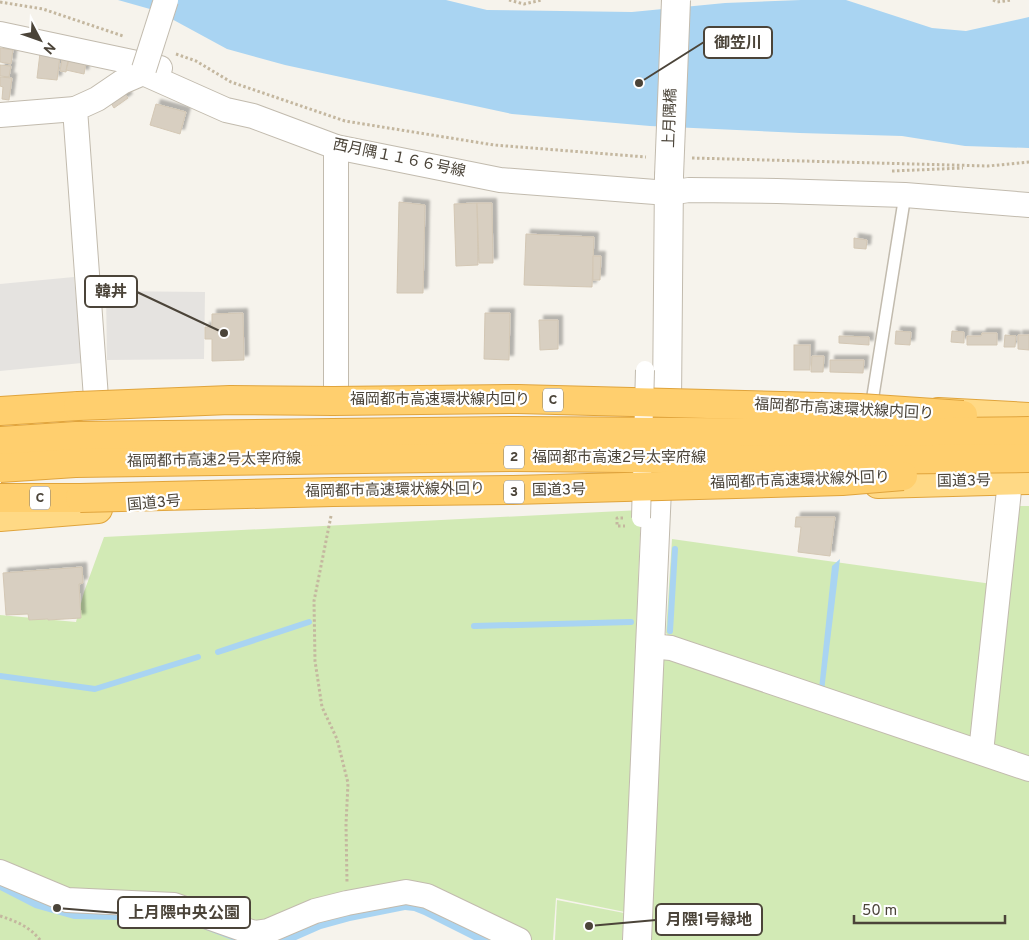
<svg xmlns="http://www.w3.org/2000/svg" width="1029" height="940" font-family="Overpass,'Noto Sans JP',sans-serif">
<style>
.green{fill:#d2eab5}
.parking{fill:#e5e3e0}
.water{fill:#a9d4f2}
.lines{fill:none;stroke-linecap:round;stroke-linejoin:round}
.stream{stroke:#a9d4f2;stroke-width:6}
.building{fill:#d8cfc1;stroke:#d3c7b4;filter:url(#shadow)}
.service-casing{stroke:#c2bbae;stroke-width:14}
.minor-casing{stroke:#c2bbae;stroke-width:26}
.tertiary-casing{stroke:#c2bbae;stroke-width:30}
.trunk-casing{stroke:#e0a43c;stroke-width:30}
.motorway-casing{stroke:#e0a43c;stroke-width:30}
.path{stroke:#c4b79f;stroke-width:3;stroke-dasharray:2.5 2.5;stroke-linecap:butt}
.service{stroke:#fff;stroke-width:11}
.minor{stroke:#fff;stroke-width:24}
.tertiary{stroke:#fff;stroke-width:28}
.trunk{stroke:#ffd985;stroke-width:28}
.motorway{stroke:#ffcf6e;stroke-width:28}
.pedestrian-bridge-casing{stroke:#c2bbae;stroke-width:20;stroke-linecap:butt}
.minor-bridge-casing{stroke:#c2bbae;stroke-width:26;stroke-linecap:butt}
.tertiary-bridge-casing{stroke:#c2bbae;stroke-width:30;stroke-linecap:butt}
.motorway-bridge-casing{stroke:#e0a43c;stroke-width:30;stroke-linecap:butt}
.pedestrian-bridge{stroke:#fff;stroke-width:18}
.minor-bridge{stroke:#fff;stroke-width:24}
.tertiary-bridge{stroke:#fff;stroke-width:28}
.motorway-bridge{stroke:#ffcf6e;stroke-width:28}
.labels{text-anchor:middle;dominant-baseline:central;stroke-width:4.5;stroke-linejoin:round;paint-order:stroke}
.shield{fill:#fff;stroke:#817c74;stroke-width:1}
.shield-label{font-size:14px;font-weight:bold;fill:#4b4439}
.street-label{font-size:15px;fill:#4b4439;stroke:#fff}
.leader{fill:none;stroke:#4b4439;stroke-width:2}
.callout-dot{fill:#4b4439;stroke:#fff;stroke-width:2}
.callout{fill:#fff;stroke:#4b4439;stroke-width:2}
.callout-label{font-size:16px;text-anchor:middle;font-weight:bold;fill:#4b4439}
</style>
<defs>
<filter id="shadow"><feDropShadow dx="4.5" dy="-4.5" stdDeviation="1" flood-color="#0004"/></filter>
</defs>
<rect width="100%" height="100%" fill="#f6f3ec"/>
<g class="green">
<polygon points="1013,506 1029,506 1029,762 996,750 988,740"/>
<polygon points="641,510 625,912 556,898 553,940 528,940 428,887 285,915 255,922 227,914 190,896 156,893 77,891 0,861 0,615 76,622 84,592 104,537"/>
<polygon points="672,539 992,584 977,735 968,740 671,639 666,633"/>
<polygon points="670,657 1029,778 1029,940 648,940 660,661"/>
<polygon points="0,877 175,908 254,940 0,940"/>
<polygon points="557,900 624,913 622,940 555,940"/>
</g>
<g class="parking">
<polygon points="74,277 82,363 0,371 0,284"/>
<polygon points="106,291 205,292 204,359 107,360"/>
</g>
<g class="water">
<polygon points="118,0 446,0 487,10 632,12 725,3 801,0 846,0 932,28 966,31 1029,17 1029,148 965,146 902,136 800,133 650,126 512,114 285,65 227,49 157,11"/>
<polygon points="840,559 824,691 819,689 832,566"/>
<polygon points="0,882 178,910 251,940 232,940 175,918 119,920 74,919 35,908 0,890"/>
<polygon points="405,902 425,905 489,940 474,940 424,915 414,911 405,910 350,921 321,929 296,940 277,940 277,939 318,920"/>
</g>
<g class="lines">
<g class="stream">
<polyline points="474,626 631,622"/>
<polyline points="670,631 675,549"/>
<polyline points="218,652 309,622"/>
<polyline points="0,676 95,689 198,657"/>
</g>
</g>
<g class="building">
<polygon points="0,48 13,50 11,64 0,62"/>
<polygon points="40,53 60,56 57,80 37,78"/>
<polygon points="62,60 68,60 66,72 60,71"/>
<polygon points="69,60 86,63 84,74 66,70"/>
<polygon points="0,65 11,66 9,77 0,76"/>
<polygon points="0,77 12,78 9,100 2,99 3,87 0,86"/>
<polygon points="122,90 128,98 114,108 109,100"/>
<polygon points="156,104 186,112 180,134 150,125"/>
<polygon points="399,202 425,205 423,293 397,293"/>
<polygon points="477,203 478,265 456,266 454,204"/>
<polygon points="477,203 492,203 493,263 479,263"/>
<polygon points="526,234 594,237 592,287 524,285"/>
<polygon points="854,238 867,240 866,249 854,248"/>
<polygon points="593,256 601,256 600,280 593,280"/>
<polygon points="243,313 244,360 212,361 212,339 205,339 205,327 212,327 212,314"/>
<polygon points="485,313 510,313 509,360 484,359"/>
<polygon points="539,320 558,320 558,349 540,350"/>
<polygon points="896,331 911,332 910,345 895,344"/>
<polygon points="952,331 964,332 964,343 951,342"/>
<polygon points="982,333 997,333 997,345 967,345 967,336 981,336"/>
<polygon points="1005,335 1016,336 1015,347 1004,347"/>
<polygon points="1018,335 1029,335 1029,350 1018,349"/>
<polygon points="839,336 869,337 869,345 839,343"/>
<rect x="794" y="345" width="16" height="25"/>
<polygon points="812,356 824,356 823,372 811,372"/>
<polygon points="830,360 864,360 863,373 830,372"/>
<polygon points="796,517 835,517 830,556 798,552 801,527 795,527"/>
<polygon points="82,567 83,583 79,584 81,618 48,620 48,619 29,620 28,614 6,615 3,573"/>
</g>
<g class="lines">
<g class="service-casing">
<polyline id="service" points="871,408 905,195"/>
</g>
<g class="minor-casing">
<g id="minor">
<polyline points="0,34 160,68"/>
<polyline points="143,73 226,110 253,116 336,147 500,180 668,193 689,190 777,191 905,195 1029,205"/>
<polyline points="0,115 75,109"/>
<polyline points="336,396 336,147"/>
<polyline points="96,398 75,109 97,99 122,82 143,73 144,69"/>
<polyline points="650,646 671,648 1029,769"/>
<polyline points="981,752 1010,481"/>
<polyline points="0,872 67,900 174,905 248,931 255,933 268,931 315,911 347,903 406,892 427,896 519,940"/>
</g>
</g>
<g class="tertiary-casing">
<polyline id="tertiary" points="637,940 657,489 667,403 669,176"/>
</g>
<g class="trunk-casing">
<g id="trunk">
<polyline points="938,412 1029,417"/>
<polyline points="878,484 1029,480"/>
<polyline points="0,517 98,509"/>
</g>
</g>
<g class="motorway-casing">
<g id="motorway">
<polyline points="0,411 78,406"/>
<polyline points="0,498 80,498"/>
</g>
</g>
<g class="path">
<polyline points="509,0 524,4 542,0"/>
<polyline points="993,0 997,2 1012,0"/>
<polyline points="0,2 43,9 123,36"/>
<polyline points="176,54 196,61 231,82 345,121 494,145 646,157"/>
<polyline points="692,158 988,166 1029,162"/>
<polyline points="892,171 963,168"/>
<polyline points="331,516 314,601 315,661 322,707 337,739 348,783 346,824 347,883"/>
<polyline points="623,518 617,518 617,526 625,526"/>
<path d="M0 916C16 921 30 927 40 940"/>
</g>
<use href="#service" class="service"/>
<use href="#minor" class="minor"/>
<use href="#tertiary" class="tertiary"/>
<use href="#trunk" class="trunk"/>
<use href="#motorway" class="motorway"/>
<g class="pedestrian-bridge-casing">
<polyline id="pedestrian-bridge" points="641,518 645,370"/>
</g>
<g class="minor-bridge-casing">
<polyline id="minor-bridge" points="144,69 166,0"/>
</g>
<g class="tertiary-bridge-casing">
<polyline id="tertiary-bridge" points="669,176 676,0"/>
</g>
<g class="motorway-bridge-casing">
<g id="motorway-bridge">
<polyline points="78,406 230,400 333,401 518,399 860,408 963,415"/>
<polyline points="0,441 76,436 333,433 515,431 860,433 1029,431"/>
<polyline points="0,468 75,463 516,457 854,460 1029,458"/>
<polyline points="80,498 333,492 513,490 842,481 903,476"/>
</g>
</g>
<use href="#pedestrian-bridge" class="pedestrian-bridge"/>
<use href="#minor-bridge" class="minor-bridge"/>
<use href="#tertiary-bridge" class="tertiary-bridge"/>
<use href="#motorway-bridge" class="motorway-bridge"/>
</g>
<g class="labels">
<g class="shield">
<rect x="543" y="388.5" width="20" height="23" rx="4"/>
<rect x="504" y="445.5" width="20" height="23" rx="4"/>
<rect x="504" y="480.5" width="20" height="23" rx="4"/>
<rect x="30" y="486.5" width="20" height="23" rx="4"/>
</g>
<g class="shield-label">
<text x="553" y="400">C</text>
<text x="514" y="457">2</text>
<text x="514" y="492">3</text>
<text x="40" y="498">C</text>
</g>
<g class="street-label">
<text transform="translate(671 118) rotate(-88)">上月隅橋</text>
<text transform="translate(399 159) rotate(12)">西月隅１１６６号線</text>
<text x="440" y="400">福岡都市高速環状線内回り</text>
<text transform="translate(844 410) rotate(3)">福岡都市高速環状線内回り</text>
<text x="619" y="458">福岡都市高速2号太宰府線</text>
<text transform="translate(214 461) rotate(-1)">福岡都市高速2号太宰府線</text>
<text transform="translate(800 481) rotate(-2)">福岡都市高速環状線外回り</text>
<text transform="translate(964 482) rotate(-1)">国道3号</text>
<text transform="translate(395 491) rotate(-1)">福岡都市高速環状線外回り</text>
<text transform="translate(559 491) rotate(-1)">国道3号</text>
<text transform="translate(154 504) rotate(-5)">国道3号</text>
</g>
</g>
<path class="leader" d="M639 83L704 42M224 333L137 292M57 908L118 913M589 926L656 920"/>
<g class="callout-dot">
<circle cx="639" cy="83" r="5"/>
<circle cx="224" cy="333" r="5"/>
<circle cx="57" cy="908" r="5"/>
<circle cx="589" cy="926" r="5"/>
</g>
<g class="callout">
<rect x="704" y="27" width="68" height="31" rx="5"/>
<rect x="85" y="276" width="52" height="31" rx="5"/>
<rect x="118" y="897" width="132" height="31" rx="5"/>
<rect x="656" y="904" width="106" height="31" rx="5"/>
</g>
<g class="callout-label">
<text x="738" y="48">御笠川</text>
<text x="111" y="297">韓丼</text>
<text x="184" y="918">上月隈中央公園</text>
<text x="709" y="925">月隈1号緑地</text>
</g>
<g transform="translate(40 40) rotate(131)" stroke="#ffffff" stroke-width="4" paint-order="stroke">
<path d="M0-4L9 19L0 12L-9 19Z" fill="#4b4439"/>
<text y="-8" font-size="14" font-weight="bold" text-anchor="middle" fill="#4b4439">N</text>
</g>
<path d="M854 915v8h151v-8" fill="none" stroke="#4b4439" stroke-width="2.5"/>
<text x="862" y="915" font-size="15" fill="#4b4439" stroke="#ffffff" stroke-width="4" paint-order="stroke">50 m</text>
</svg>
